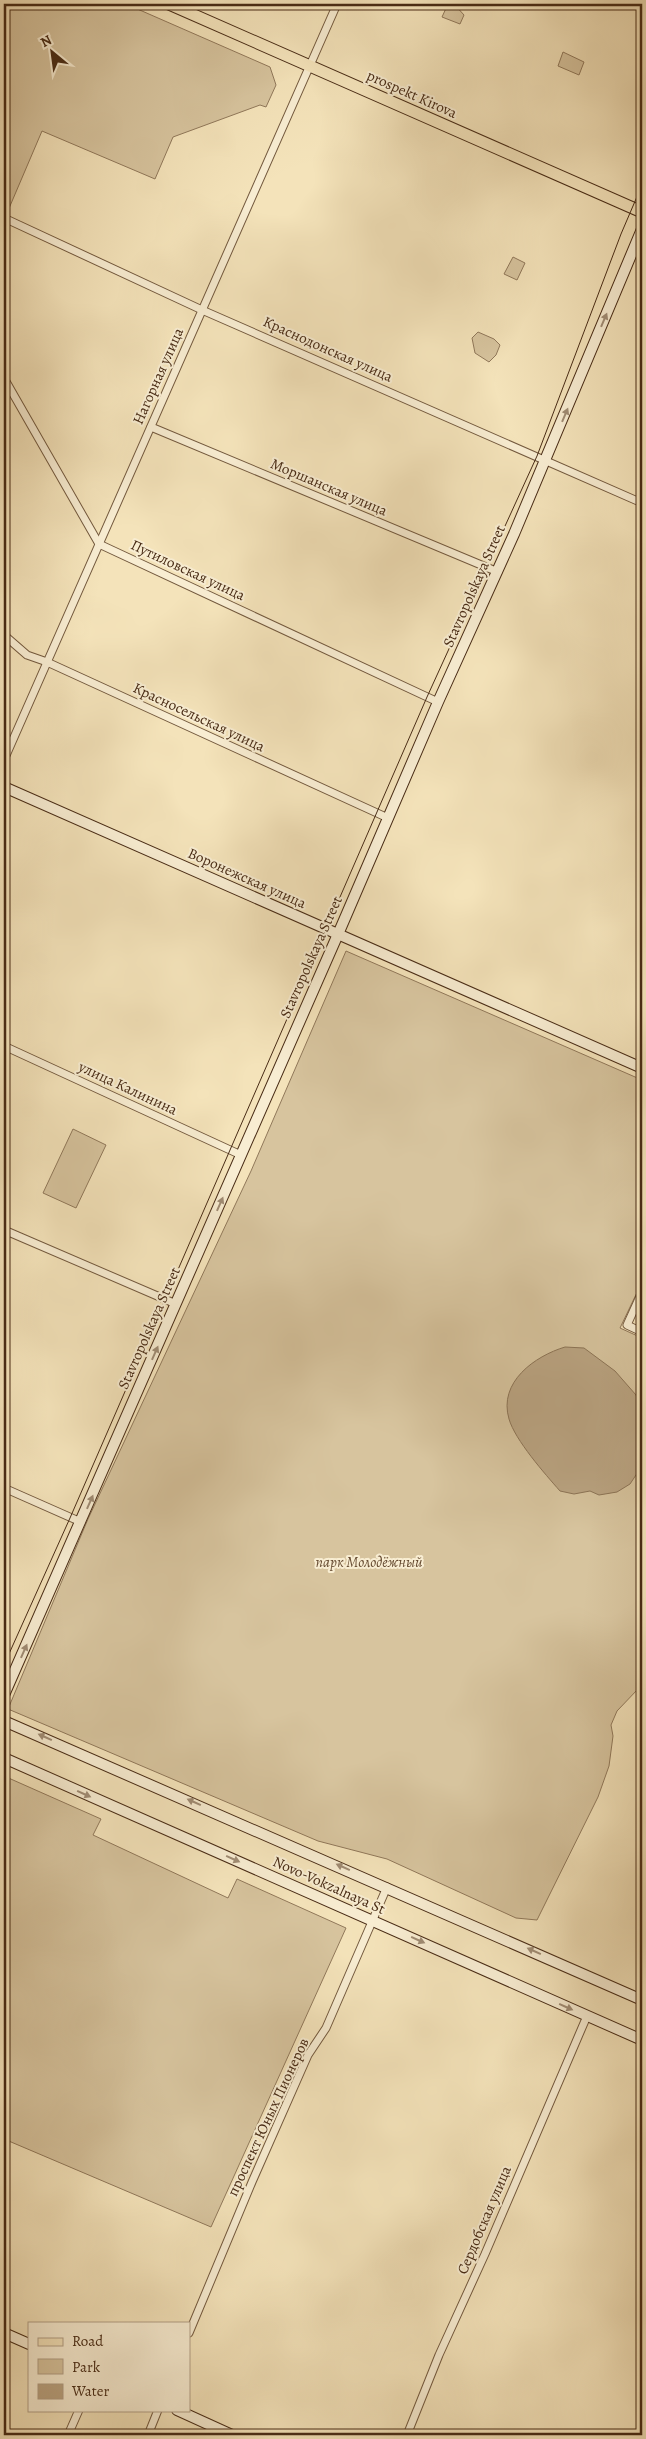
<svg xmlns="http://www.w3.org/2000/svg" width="646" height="2439" font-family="Alegreya,serif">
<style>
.green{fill:#d7c49e;stroke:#90785a}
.water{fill:#baa482;stroke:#8c7456}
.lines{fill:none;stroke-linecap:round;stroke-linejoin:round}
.street-casing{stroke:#73593e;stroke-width:9}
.secondary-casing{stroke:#482b15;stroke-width:12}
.primary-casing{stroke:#482b15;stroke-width:13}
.street{stroke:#f8edd2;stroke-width:7}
.secondary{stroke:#f8edd2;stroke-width:10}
.primary{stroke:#f4e3ba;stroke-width:11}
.tram{stroke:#482b15;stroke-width:1}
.oneway{fill:#a08c74}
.labels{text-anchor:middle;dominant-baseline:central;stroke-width:4;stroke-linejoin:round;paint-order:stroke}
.street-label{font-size:15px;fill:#482b15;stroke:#f8edd2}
.park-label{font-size:15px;font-style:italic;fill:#654a30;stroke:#f8edd2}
</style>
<rect width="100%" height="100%" fill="#f4e3ba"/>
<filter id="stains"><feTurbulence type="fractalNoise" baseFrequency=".004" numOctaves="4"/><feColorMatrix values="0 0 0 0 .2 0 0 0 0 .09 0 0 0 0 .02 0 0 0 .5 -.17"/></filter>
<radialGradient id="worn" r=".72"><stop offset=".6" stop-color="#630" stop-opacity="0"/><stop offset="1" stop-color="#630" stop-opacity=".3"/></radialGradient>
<g class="green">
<polygon points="4,4 126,4 270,67 276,85 266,107 260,105 173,137 155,179 42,131 7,213 4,211"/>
<polygon points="448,4 454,4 464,15 460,24 442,17"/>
<polygon points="563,52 584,62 579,75 558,66"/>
<polygon points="513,257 525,263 517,280 504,274"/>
<polygon points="478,332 494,339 500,345 496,355 489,362 475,353 472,338"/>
<polygon points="346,951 642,1080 642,1282 620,1328 642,1338 642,1676 638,1679 638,1689 617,1711 611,1725 613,1736 609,1766 598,1797 537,1920 516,1918 387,1859 318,1841 8,1709 88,1519 251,1171"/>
<polygon points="73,1129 106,1145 76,1208 43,1193"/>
<polygon points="4,1776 101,1819 93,1835 228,1898 237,1879 346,1928 211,2227 4,2139"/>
</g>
<path class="water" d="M565 1347 584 1348 615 1371 636 1395 642 1412 638 1472 630 1484 617 1492 599 1495 590 1491 574 1494 560 1491C545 1474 515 1440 509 1419 498 1382 535 1356 565 1347Z"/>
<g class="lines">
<g class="street-casing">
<g id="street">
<polyline points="4,218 202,310 642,503"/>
<polyline points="4,378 99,544 438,702"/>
<polyline points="151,427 498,572"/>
<polyline points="4,635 27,655 47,662 388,818"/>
<polyline points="4,760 337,4"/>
<polyline points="4,1046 241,1155"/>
<polyline points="4,1230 176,1304"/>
<polyline points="642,1292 627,1325 642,1332"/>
<polyline points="4,1488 81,1522"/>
<polyline points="638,2038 642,2028"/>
<polyline points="189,2333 252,2182 308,2055 326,2028 387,1887"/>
<polyline points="68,2435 79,2410"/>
<polyline points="148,2435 158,2410"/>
<polyline points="407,2435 439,2355 485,2254 587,2016"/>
</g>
</g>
<g class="secondary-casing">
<g id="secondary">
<polyline points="4,787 642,1068"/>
<polyline points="4,1695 342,925 438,702 514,534 642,229"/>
<polyline points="4,1721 642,2000"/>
<polyline points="4,1758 642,2040"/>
<polyline points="4,2333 29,2344"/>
<polyline points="177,2410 232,2435"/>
</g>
</g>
<g class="primary-casing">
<polyline id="primary" points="169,4 642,212"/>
</g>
<use href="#street" class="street"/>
<use href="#secondary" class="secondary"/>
<use href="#primary" class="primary"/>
<polyline class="tram" points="4,1665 70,1518 427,697 537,456 621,234 642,185"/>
</g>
<defs><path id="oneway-solid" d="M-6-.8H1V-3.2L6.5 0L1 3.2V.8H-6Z" transform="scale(1.25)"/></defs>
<g class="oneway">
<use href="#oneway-solid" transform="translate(604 320) rotate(-67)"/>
<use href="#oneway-solid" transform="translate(565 415) rotate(-67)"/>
<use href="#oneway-solid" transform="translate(220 1204) rotate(-66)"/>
<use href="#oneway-solid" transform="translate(155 1353) rotate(-66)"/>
<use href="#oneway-solid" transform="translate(90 1502) rotate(-66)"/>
<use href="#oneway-solid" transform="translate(24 1651) rotate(-66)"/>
<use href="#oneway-solid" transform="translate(45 1737) rotate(-156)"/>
<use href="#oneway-solid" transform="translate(84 1794) rotate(24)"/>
<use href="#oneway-solid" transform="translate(194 1802) rotate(-156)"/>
<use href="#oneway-solid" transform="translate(233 1859) rotate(24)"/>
<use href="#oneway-solid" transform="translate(343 1867) rotate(-156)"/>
<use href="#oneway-solid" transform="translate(418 1940) rotate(24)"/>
<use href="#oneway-solid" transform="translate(534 1951) rotate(-156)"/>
<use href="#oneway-solid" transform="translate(566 2007) rotate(24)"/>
</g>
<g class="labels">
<g class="street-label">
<text transform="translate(412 94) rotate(24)">prospekt Kirova</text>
<text transform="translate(328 349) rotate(24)">Краснодонская улица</text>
<text transform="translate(158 376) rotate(-66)">Нагорная улица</text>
<text transform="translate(329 487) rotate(23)">Моршанская улица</text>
<text transform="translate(188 570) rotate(25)">Путиловская улица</text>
<text transform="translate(474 586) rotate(-66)">Stavropolskaya Street</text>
<text transform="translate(199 717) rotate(25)">Красносельская улица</text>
<text transform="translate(247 878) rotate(24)">Воронежская улица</text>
<text transform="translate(311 957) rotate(-66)">Stavropolskaya Street</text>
<text transform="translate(128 1088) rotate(25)">улица Калинина</text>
<text transform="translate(149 1328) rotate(-66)">Stavropolskaya Street</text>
<text transform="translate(329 1885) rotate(24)">Novo-Vokzalnaya St</text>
<text transform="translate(268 2117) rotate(-65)">проспект Юных Пионеров</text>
<text transform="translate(484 2220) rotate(-67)">Сердобская улица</text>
</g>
<g class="park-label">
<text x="369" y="1562">парк Молодёжный</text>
</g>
</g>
<rect width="646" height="2439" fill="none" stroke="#f4e3ba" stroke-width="20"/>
<rect x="5" y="5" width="636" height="2429" fill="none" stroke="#482b15" stroke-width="2.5"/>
<rect x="10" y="10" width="626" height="2419" fill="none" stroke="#482b15"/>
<rect x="28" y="2322" width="162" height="90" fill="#f8edd2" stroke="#b29f86"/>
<rect x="38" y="2338" width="25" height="8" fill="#f4e3ba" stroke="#b29f86"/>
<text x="72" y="2346" font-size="15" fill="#482b15">Road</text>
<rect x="38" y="2359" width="25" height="15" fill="#d7c49e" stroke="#b29f86"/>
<text x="72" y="2372" font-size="15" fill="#482b15">Park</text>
<rect x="38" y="2384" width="25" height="15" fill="#baa482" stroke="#b29f86"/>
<text x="72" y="2396" font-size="15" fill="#482b15">Water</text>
<g transform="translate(52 52) rotate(331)" stroke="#f8edd2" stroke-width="4" paint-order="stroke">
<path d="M0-4L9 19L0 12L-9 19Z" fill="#482b15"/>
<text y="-8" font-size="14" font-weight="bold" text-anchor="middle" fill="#482b15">N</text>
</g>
<rect width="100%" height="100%" filter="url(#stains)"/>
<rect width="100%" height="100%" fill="url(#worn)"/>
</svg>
